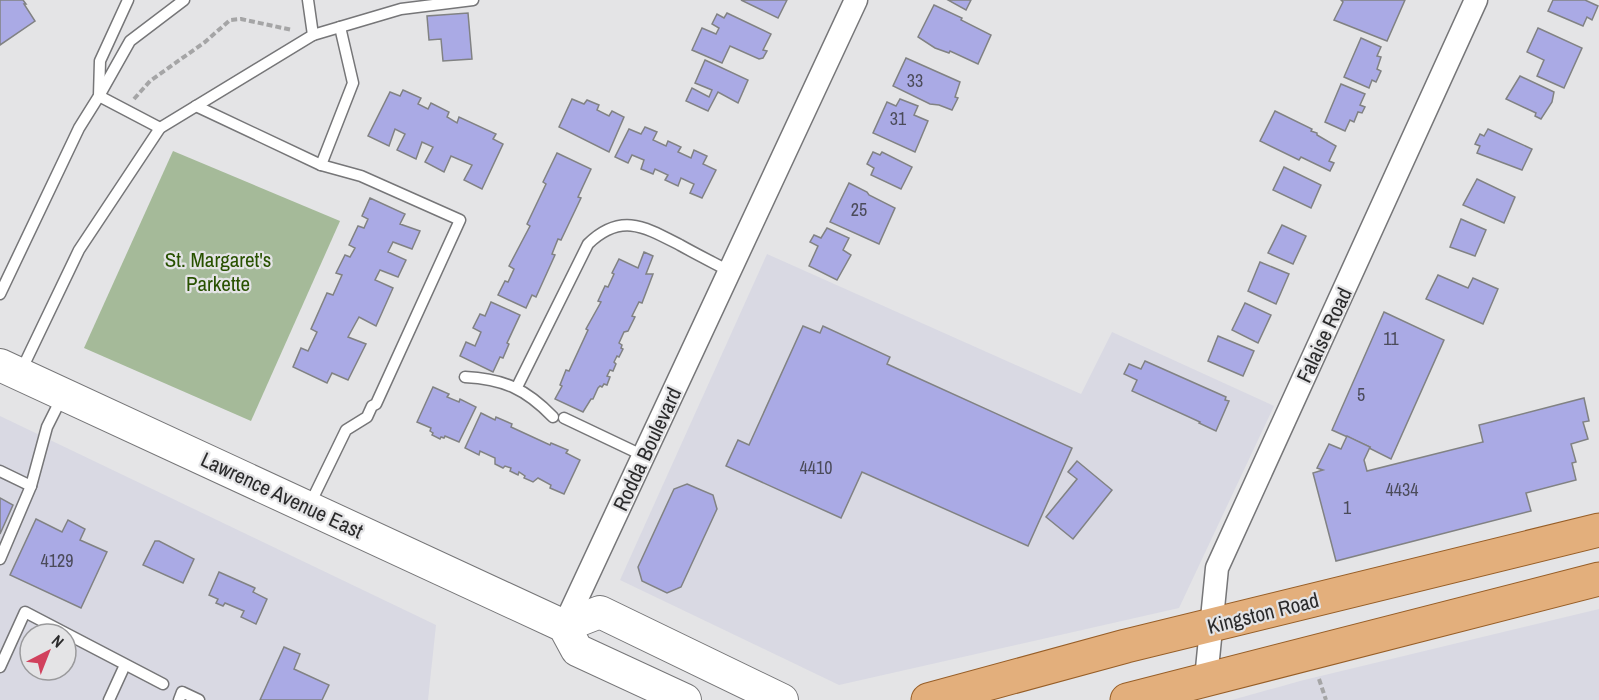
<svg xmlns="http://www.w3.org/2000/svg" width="1599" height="700" font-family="'Archivo Narrow',sans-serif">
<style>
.built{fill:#d9d9e3;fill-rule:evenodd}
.green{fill:#a5ba99}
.building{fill:#aaaae5;stroke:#818283;stroke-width:1.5}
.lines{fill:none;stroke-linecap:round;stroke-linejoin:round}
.lane-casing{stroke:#767678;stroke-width:13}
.street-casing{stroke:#767678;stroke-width:25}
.secondary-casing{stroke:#767678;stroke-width:34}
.primary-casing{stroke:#975e27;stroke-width:35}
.path{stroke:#a5a5a6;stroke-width:4;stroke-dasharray:6 3;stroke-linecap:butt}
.lane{stroke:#fff;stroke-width:10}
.street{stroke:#fff;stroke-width:22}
.secondary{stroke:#fff;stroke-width:32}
.primary{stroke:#e3af7c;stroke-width:33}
.labels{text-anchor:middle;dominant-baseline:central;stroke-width:4.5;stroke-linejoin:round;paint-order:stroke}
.number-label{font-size:18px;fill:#4b4b5a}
.park-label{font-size:21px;fill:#285100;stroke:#e4e4e6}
.street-label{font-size:21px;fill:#2b2b2c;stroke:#e4e4e6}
</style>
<rect width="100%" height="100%" fill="#e4e4e6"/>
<g class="built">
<polygon points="767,254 1081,394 1112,332 1274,406 1179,608 839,685 620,580"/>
<path d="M0 416 436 625 428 700H0ZM30 634H66V670H30Z"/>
<polygon points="1599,609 1599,700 1232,700 1300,681"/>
</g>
<polygon class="green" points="173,151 340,221 251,421 84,348"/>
<g class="building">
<polygon points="0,0 23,0 26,4 24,4 35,21 0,45"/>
<polygon points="741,0 787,0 778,18"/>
<polygon points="948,0 971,0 966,10"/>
<polygon points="1341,0 1405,0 1387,41 1334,20 1343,2"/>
<polygon points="1553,0 1585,0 1598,6 1592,20 1587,17 1583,26 1548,11"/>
<polygon points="934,5 962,18 961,20 991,35 978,64 950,51 949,53 935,48 918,37"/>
<polygon points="468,13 472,59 443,61 441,39 429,40 427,16"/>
<polygon points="727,13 771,34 763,50 767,51 763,58 759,59 730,46 722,63 692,50 702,28 716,34 719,28 712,24 717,14 724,18"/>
<polygon points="1538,28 1582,48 1564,88 1537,76 1544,60 1527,52"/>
<polygon points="1361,38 1381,47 1377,56 1381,57 1377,69 1381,71 1376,82 1372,80 1369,88 1344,77"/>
<polygon points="906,58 960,82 955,97 958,98 952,110 939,105 930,104 893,86"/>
<polygon points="705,60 748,80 738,103 718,92 708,111 686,101 692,88 709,97 712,90 695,83"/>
<polygon points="1520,76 1554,92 1552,102 1541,119 1535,116 1536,113 1506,99"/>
<polygon points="1341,84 1365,94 1360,105 1365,107 1362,113 1358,112 1354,122 1350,120 1345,131 1325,122"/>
<polygon points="403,90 421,98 418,104 428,109 431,103 449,112 447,117 457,123 459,117 496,134 493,139 503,144 482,189 464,180 472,165 451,156 444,172 425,162 433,147 422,142 416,159 397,150 405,134 395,129 389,146 368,136 390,92 400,96"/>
<polygon points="572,99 584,104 587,100 599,105 597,110 609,116 612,111 624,117 609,152 559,127"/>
<polygon points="900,99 918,106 914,115 928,121 915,152 873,133 887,102 896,106"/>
<polygon points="1275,111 1312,129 1311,131 1317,133 1317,135 1336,146 1329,161 1334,163 1330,171 1301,157 1299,160 1260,141"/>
<polygon points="645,127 657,132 653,140 666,146 668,141 681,147 678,152 691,158 694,150 707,156 703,164 716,170 702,198 690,193 694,184 681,178 678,186 665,180 668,175 655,169 653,174 641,169 644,160 632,155 628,163 615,157 629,129 641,134"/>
<polygon points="1488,129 1532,149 1522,170 1477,153 1480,146 1475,144 1480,134 1484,136"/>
<polygon points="873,152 880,155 882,152 912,167 901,189 871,175 874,168 867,164"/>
<polygon points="557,153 591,169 578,197 581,198 561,240 558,239 552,254 555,255 536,297 532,295 526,308 498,295 505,281 508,282 514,269 509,266 530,226 527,224 546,184 543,182"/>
<polygon points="1284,167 1321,185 1311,208 1273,190"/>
<polygon points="1477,179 1515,197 1504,223 1463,205"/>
<polygon points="849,183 867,192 869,195 895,208 879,244 830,222"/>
<polygon points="370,198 405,214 400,224 420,231 412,249 393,242 388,252 406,260 398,277 380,270 375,280 393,288 376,326 359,317 348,337 366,344 348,380 332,373 327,383 293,367 301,348 308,351 317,332 311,329 327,293 333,295 342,275 336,273 345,255 350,257 355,248 349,245 358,226 364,228 368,219 362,216"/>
<polygon points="1461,219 1486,230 1475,256 1450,247"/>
<polygon points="1282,225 1306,236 1293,264 1268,253"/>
<polygon points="827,228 849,238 843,250 851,255 837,280 809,266 818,246 810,242 814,235 821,238"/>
<polygon points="644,252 653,256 646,274 653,274 642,303 639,302 632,316 635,317 628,331 624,332 619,343 622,345 621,348 623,349 619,357 617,356 614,362 616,364 613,371 610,370 607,376 610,377 607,385 604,384 602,387 600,386 598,388 593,399 591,399 583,412 555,399 562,386 560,385 566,370 569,371 588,330 586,329 601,302 598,301 605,286 608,287 614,274 612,273 619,259 638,268"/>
<polygon points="1260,262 1289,274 1276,304 1248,291"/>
<polygon points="1438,275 1468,288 1473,278 1498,289 1483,324 1426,299"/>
<polygon points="491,302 520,315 507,343 509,344 503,358 500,357 493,372 460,356 466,342 475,346 481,332 473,328 480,314 485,316"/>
<polygon points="1245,303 1271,315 1258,343 1232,330"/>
<polygon points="1384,312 1444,340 1391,459 1369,448 1370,447 1332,430"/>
<polygon points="803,326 820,333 823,326 890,357 887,364 1072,448 1028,546 862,472 841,518 726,466 738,440 749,445"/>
<polygon points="1218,336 1254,351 1243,376 1208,361"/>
<polygon points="1145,361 1226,397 1225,400 1229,401 1216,431 1199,423 1200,422 1132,391 1137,380 1124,374 1129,364 1141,369"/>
<polygon points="433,387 449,394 447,397 459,402 460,399 476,407 459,442 445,436 444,438 441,437 440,439 432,435 433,433 430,431 431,428 417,422"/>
<polygon points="1584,398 1589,421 1583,422 1588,439 1571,444 1576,462 1572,463 1576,480 1526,493 1531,511 1336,561 1313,473 1323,470 1317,468 1329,444 1341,449 1347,436 1370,447 1364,460 1367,471 1483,442 1479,425"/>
<polygon points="481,413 495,420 496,417 512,424 511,427 550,445 551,443 568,450 566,453 580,460 564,494 550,488 551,485 538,478 533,482 524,478 525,476 519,472 518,475 510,471 511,468 505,466 503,468 495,464 495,458 480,451 479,455 465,448"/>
<polygon points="1077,461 1112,490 1073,539 1046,517 1077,479 1068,472"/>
<polygon points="687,484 713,495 717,509 681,587 667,593 642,581 638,567 674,489"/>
<polygon points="0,498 13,505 0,534"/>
<polygon points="36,519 62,532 68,520 85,529 80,540 107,552 81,608 10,575"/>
<polygon points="155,541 159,541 194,559 183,583 143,565"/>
<polygon points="219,572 255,588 253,592 267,599 256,624 241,617 244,611 225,603 223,606 216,603 218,599 209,595"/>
<polygon points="284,647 300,654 294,669 329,685 322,700 260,700"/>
</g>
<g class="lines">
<g class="lane-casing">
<g id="lane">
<polyline points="313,35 340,27"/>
<polyline points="196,106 321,165 361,176 460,220 376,404 372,406 367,417 346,430 310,504"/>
<polyline points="160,128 99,96 130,41 184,0"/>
<polyline points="321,165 353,83 340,27 401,9 473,0"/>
<polyline points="0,294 79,128 99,96 100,61 128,0"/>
<polyline points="21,371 79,250 160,128 313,35 308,0"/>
<path d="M465 377C504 379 526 389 553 417"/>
<path d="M517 387 588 244C621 212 645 227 680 245 696 254 712 262 729 271"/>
<polyline points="564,418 644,456"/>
<polyline points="0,471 31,486"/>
<polyline points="0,559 31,486 47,427 62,397"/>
<polyline points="0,667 25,612 163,684"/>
<polyline points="109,700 125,665"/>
<polyline points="179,700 182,692 199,700"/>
</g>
</g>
<g class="street-casing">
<g id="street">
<polyline points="564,626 856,0"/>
<polyline points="1206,679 1217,568 1476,0"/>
</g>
</g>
<g class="secondary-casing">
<g id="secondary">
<polyline points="0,365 564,626 577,650 685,700"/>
<polyline points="564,626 600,612 782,700"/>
</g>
</g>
<g class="primary-casing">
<g id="primary">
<polyline points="928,700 1126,646 1599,530"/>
<polyline points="1127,700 1599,579"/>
</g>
</g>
<g class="path">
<polyline points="134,99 150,81 205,42 230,20 241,19 292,30"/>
<polyline points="1319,679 1326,700"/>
</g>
<use href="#lane" class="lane"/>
<use href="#street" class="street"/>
<use href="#secondary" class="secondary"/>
<use href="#primary" class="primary"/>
</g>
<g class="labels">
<g class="number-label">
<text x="915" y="80">33</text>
<text x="898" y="118">31</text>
<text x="859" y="209">25</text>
<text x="1391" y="338">11</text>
<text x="1361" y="394">5</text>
<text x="816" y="467">4410</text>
<text x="1402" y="489">4434</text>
<text x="1347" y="507">1</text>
<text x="57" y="560">4129</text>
</g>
<g class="park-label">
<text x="218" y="259">St. Margaret's<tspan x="218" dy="24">Parkette</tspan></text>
</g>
<g class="street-label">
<text transform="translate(1324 335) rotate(-65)">Falaise Road</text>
<text transform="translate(647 449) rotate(-65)">Rodda Boulevard</text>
<text transform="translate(282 495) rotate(25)">Lawrence Avenue East</text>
<text transform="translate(1263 613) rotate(-14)">Kingston Road</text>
</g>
</g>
<g transform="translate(48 652) rotate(42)"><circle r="28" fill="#e4e4e6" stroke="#9a9a9c" stroke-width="1.5"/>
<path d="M0-4.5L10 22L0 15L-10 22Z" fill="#d1415d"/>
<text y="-9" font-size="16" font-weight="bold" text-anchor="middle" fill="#2b2b2c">N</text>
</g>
</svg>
